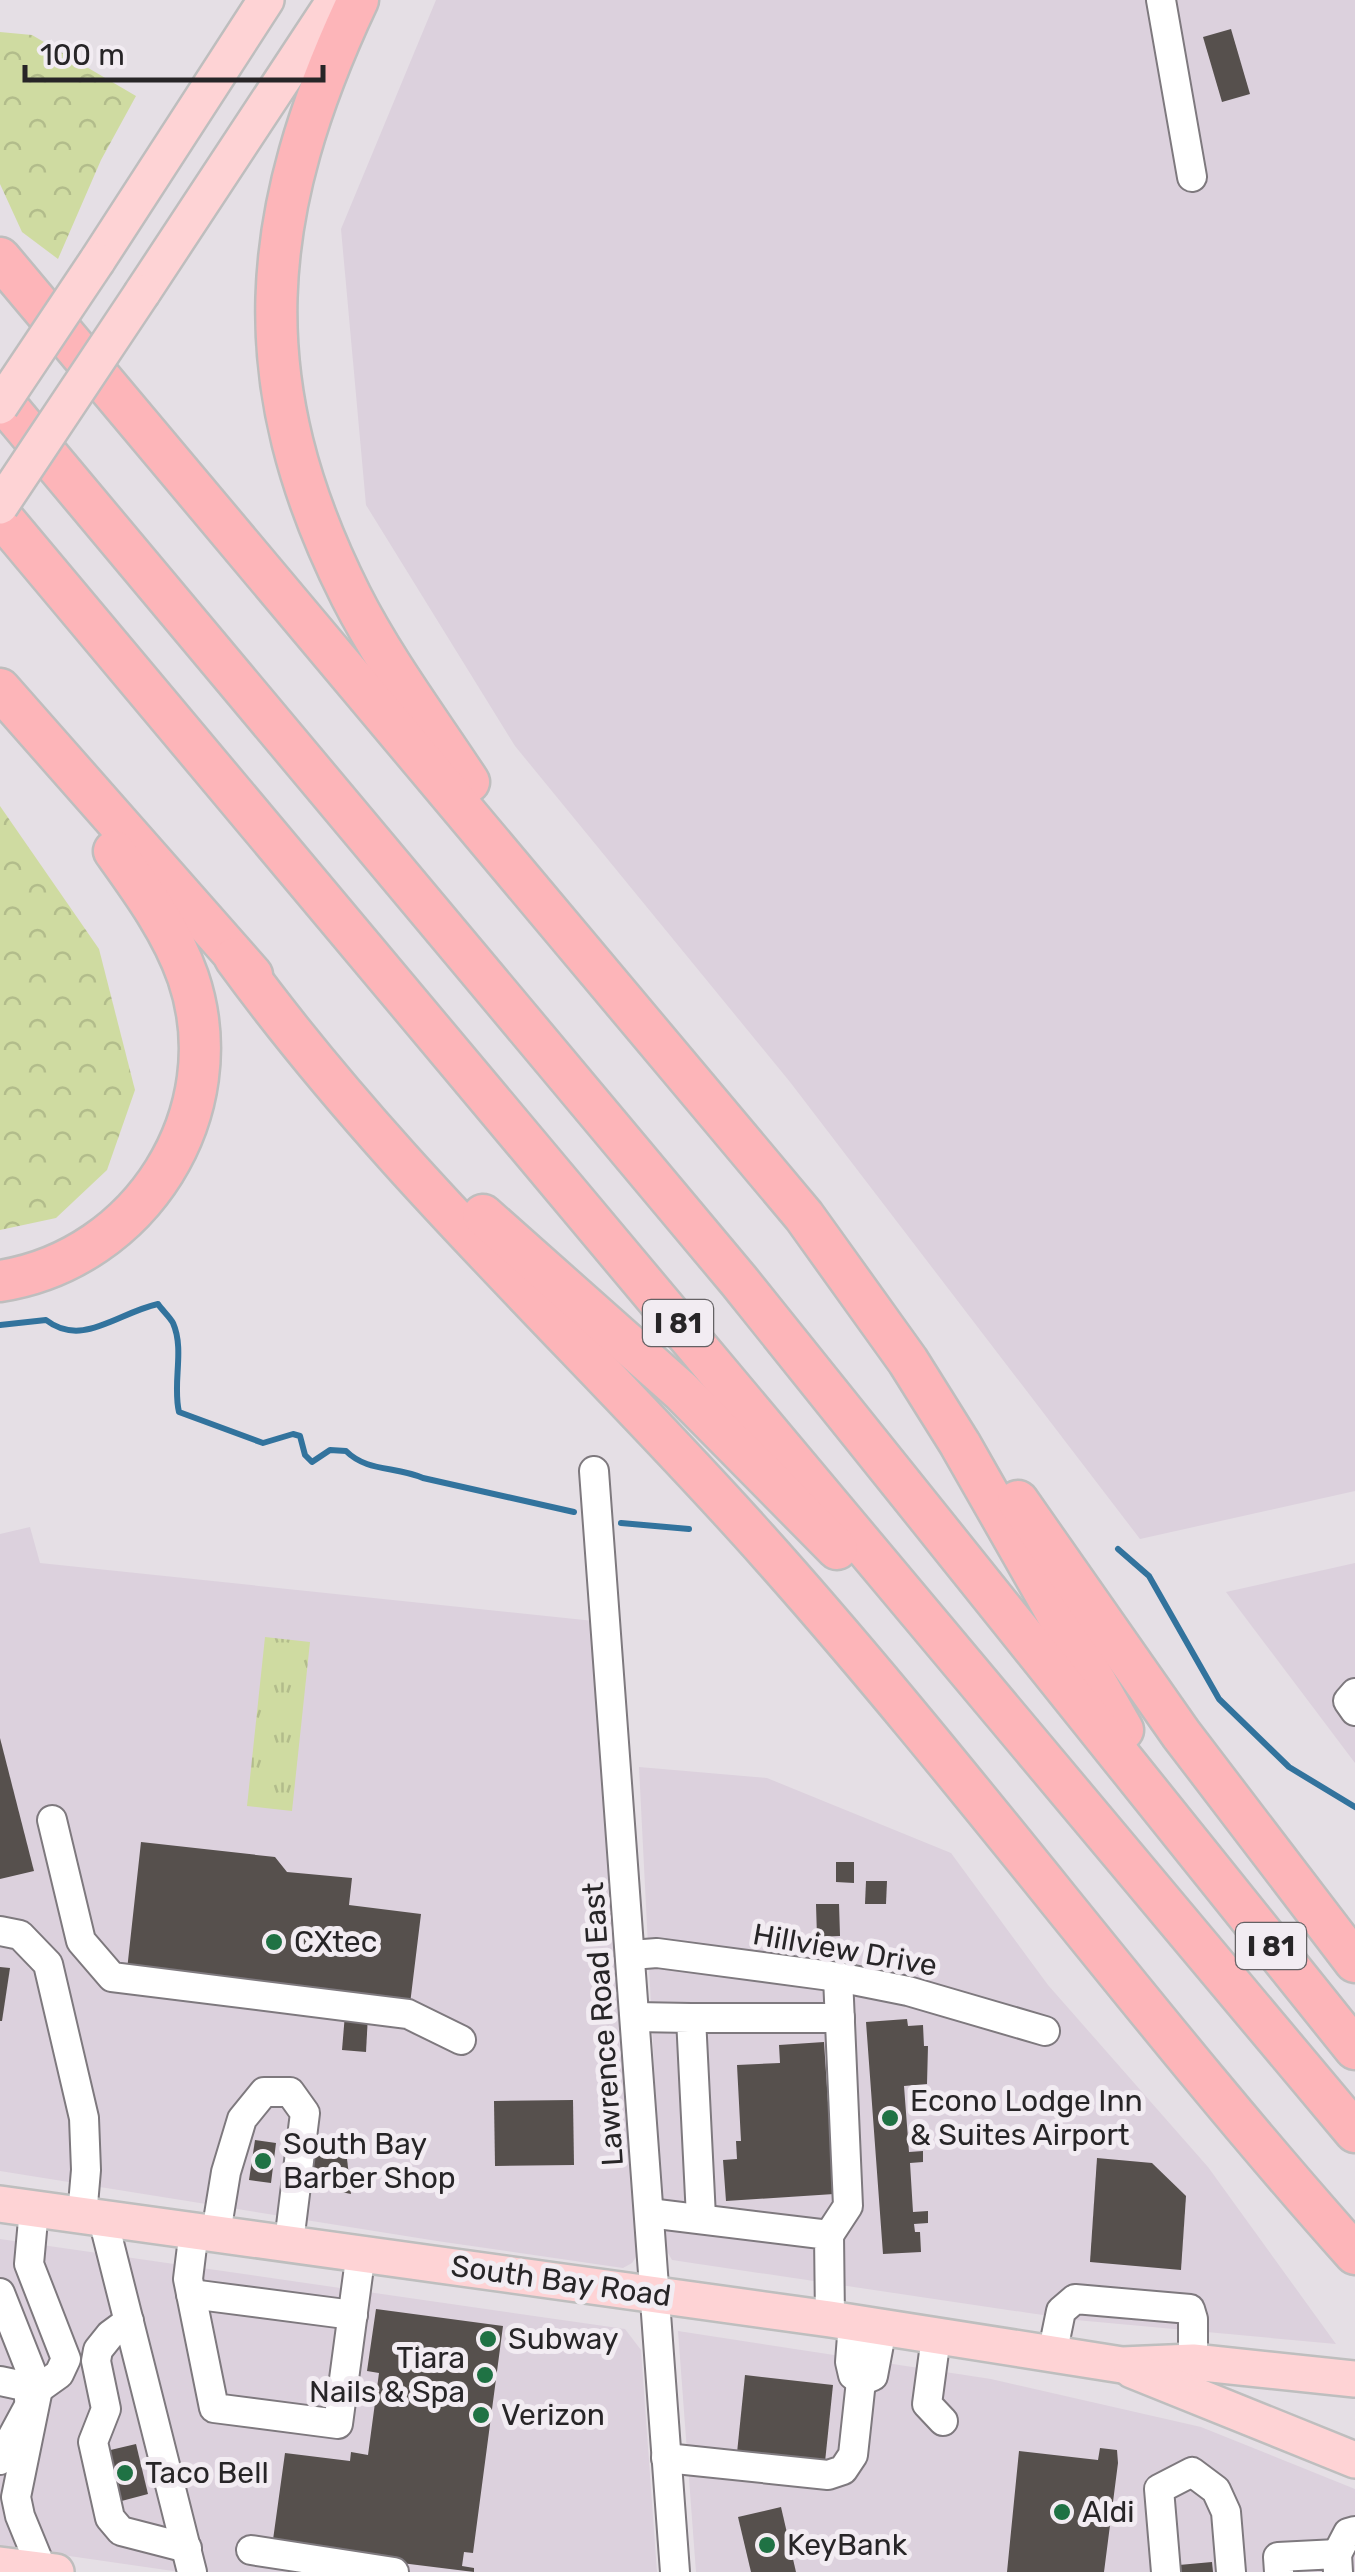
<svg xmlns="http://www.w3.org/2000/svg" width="1355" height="2572" font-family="Rubik,sans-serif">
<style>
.built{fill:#dcd1dd}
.grass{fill:url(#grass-tufts)}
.forest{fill:url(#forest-crowns)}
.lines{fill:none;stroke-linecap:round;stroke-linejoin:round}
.stream{stroke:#32739d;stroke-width:6}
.building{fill:#56504d}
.minor-casing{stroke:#7e797e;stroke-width:32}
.major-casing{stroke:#bebebe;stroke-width:40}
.highway-casing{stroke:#bebebe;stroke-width:45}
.minor{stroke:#fff;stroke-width:28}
.major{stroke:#fed3d5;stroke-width:35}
.highway{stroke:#fdb5b9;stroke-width:40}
.major-bridge-casing{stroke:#bebebe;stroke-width:40;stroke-linecap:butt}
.major-bridge{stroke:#fed3d5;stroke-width:35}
.poi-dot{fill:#1f7244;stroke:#f2ecf2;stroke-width:4}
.labels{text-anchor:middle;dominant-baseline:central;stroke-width:10;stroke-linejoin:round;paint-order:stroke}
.shield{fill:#f2ecf2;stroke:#646164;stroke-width:2.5}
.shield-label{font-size:28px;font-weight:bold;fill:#272527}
.poi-label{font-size:30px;fill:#272527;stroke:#f2ecf2;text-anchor:start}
.street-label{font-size:30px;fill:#272527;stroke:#f2ecf2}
</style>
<defs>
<pattern id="grass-tufts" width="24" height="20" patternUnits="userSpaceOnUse" patternTransform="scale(2.5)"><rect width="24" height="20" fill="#cfdba1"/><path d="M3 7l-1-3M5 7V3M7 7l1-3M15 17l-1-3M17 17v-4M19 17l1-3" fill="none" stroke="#b2bc8b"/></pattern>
<pattern id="forest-crowns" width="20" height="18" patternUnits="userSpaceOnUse" patternTransform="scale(2.5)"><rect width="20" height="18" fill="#cfdba1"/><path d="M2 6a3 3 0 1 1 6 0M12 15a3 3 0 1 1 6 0" fill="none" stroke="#b2bc8b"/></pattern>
</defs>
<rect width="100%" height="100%" fill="#e5dfe5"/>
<g class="built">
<polygon points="436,0 1355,0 1355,1491 1140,1539 790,1082 515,746 366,505 341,229"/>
<polygon points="30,1527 40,1563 594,1621 638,2254 632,2263 623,2268 437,2241 0,2171 0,1534"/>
<polygon points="1355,1563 1355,1763 1226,1592"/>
<polygon points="639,1767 767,1778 951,1853 1048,1985 1208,2167 1336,2344 1076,2320 672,2260 663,2244"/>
<polygon points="0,2239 625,2329 641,2350 657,2572 180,2572 0,2546"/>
<polygon points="678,2331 991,2379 1201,2427 1355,2489 1355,2572 696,2572"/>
</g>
<polygon class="grass" points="265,1637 310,1642 292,1811 247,1806"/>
<g class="forest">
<polygon points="0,32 32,35 136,96 101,160 58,259 22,232 0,184"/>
<polygon points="0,806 99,949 135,1090 107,1170 56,1218 0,1230"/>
</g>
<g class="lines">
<g class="stream">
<path d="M0 1325 46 1320C82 1348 117 1313 158 1304 162 1310 170 1317 173 1323 185 1350 172 1384 179 1412L263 1443 293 1434 300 1436 305 1455 312 1462 330 1450 346 1451C367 1472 395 1466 423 1478L574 1512"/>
<polyline points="621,1523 689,1529"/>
<polyline points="1118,1549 1149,1576 1219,1699 1289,1767 1355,1807"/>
</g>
</g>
<g class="building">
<polygon points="1231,29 1250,94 1222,102 1203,37"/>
<polygon points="0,1738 34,1871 0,1879"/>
<polygon points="141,1842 275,1857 287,1872 352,1878 349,1905 421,1914 410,2004 127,1970"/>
<polygon points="836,1862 854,1862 854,1883 836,1882"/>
<polygon points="866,1881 887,1881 886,1904 865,1904"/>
<polygon points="816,1904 839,1904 840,1936 817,1937"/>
<polygon points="0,1967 10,1968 2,2021 0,2021"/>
<polygon points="345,2014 368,2015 366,2052 342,2050"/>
<polygon points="907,2019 908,2026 923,2025 924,2046 928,2046 927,2084 904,2086 909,2152 923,2151 923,2162 910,2163 913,2212 928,2211 928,2223 914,2224 915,2232 920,2232 921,2252 883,2254 866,2022"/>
<polygon points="824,2042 834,2194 726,2201 723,2160 737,2159 736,2141 741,2141 737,2065 780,2063 779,2045"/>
<polygon points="573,2100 574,2165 495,2166 494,2101"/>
<polygon points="313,2137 345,2141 351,2194 306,2185"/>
<polygon points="255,2140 276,2143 271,2183 249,2180"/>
<polygon points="1097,2158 1152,2163 1186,2196 1181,2270 1090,2262"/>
<polygon points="376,2309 503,2326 473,2553 464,2552 462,2566 474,2568 474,2572 272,2547 285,2453 350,2461 351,2452 368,2455 379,2373 367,2371"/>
<polygon points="745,2375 833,2385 825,2462 737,2453"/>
<polygon points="136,2444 148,2494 114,2503 102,2452"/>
<polygon points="1100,2448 1117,2450 1118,2463 1104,2572 1007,2572 1019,2451 1098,2460"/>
<polygon points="781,2507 796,2572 751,2572 738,2517"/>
<polygon points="1212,2562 1213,2572 1179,2572 1179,2565"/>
</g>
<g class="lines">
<g class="minor-casing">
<g id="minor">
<polyline points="1161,0 1192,177"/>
<polyline points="594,1471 675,2572"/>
<polyline points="1355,1693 1348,1701 1355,1711"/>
<polyline points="52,1820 81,1941 112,1977 408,2014 461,2040"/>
<polyline points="0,1931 20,1935 48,1964 84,2118 86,2170 82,2216"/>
<polyline points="631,1955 657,1953 838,1977 908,1991 1045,2031"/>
<polyline points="635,2017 691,2018 701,2217"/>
<polyline points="691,2018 840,2018"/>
<polyline points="649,2213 829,2235 830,2319"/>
<polyline points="103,2219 192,2572"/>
<polyline points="194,2230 188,2279 214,2408 338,2424 361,2252"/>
<polyline points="216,2233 226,2172 242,2119 264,2092 290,2092 305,2113 289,2242"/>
<polyline points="829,2235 848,2206 838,1977"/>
<polyline points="0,2293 38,2389 16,2497 20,2516 43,2572"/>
<polyline points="191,2294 353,2315"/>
<polyline points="129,2321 110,2335 98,2350 96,2361 106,2409 93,2442 110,2518 121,2531 187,2548"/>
<polyline points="853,2323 850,2362 853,2375 861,2381 873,2376 882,2328"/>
<polyline points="936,2337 927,2404 943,2421"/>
<polyline points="1052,2355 1061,2311 1075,2299 1190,2309 1193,2319 1193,2362"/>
<polyline points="0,2381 38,2389 29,2399"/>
<polyline points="666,2458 828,2475 843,2470 853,2455 861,2381"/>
<polyline points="0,2460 38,2389 59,2374 66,2359 29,2264 34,2209"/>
<polyline points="251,2550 394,2572"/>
<polyline points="1337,2554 1348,2533 1355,2531"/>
<polyline points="1166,2572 1159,2489 1192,2472 1216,2490 1226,2512 1231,2572"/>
<polyline points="1279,2572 1278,2557 1337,2554 1338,2572"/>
</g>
</g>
<g class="major-casing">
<g id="major">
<polyline points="97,261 266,0"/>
<polyline points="142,293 335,0"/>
<polyline points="0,2204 830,2319 1122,2365 1193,2362 1355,2379"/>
<polyline points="1132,2370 1355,2460"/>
<polyline points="0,2565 56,2572"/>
</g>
</g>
<g class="highway-casing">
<g id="highway">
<path d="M358 0C258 213 243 381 351 596 384 661 429 721 469 782"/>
<polyline points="0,258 804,1216 908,1361 960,1444 1123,1730"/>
<polyline points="0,398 739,1281 1355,2049"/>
<polyline points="0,515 1355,2132"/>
<polyline points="0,689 252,975"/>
<path d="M235 958C393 1175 593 1354 770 1554 972 1781 1152 2027 1355 2254"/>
<polyline points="483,1215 681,1391 837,1549"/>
<path d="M0 1281C141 1259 234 1112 188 977 172 931 142 890 114 851"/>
<polyline points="1018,1501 1181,1734 1355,1962"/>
</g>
</g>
<use href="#minor" class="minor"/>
<use href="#major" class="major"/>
<use href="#highway" class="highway"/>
<g class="major-bridge-casing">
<g id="major-bridge">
<polyline points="0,406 97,261"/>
<polyline points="0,506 142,293"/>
</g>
</g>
<use href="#major-bridge" class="major-bridge"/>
</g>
<g class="poi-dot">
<circle cx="274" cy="1942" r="10"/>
<circle cx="890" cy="2118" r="10"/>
<circle cx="263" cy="2161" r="10"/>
<circle cx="488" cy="2339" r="10"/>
<circle cx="485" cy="2375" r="10"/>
<circle cx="481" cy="2415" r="10"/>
<circle cx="125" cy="2473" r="10"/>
<circle cx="1062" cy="2512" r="10"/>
<circle cx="767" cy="2545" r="10"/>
</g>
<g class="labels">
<g class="shield">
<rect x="643" y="1300" width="70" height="46" rx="8"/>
<rect x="1236" y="1923" width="70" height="46" rx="8"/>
</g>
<g class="shield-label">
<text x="678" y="1323">I 81</text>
<text x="1271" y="1946">I 81</text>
</g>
<g class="poi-label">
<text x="294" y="1942">CXtec</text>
<text x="910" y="2101">Econo Lodge Inn<tspan x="910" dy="34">&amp; Suites Airport</tspan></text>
<text x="283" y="2144">South Bay<tspan x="283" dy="34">Barber Shop</tspan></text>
<text x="508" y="2339">Subway</text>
<text x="465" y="2358" text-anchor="end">Tiara<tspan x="465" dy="34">Nails &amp; Spa</tspan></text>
<text x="501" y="2415">Verizon</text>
<text x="145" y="2473">Taco Bell</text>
<text x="1082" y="2512">Aldi</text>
<text x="787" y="2545">KeyBank</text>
</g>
<g class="street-label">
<text transform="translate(845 1950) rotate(10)">Hillview Drive</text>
<text transform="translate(603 2024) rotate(-94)">Lawrence Road East</text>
<text transform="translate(561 2281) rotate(8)">South Bay Road</text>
</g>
</g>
<path d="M25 65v15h298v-15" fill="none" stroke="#272527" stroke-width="5"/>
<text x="40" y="65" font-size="30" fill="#272527" stroke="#f2ecf2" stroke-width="8" paint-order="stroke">100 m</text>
</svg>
